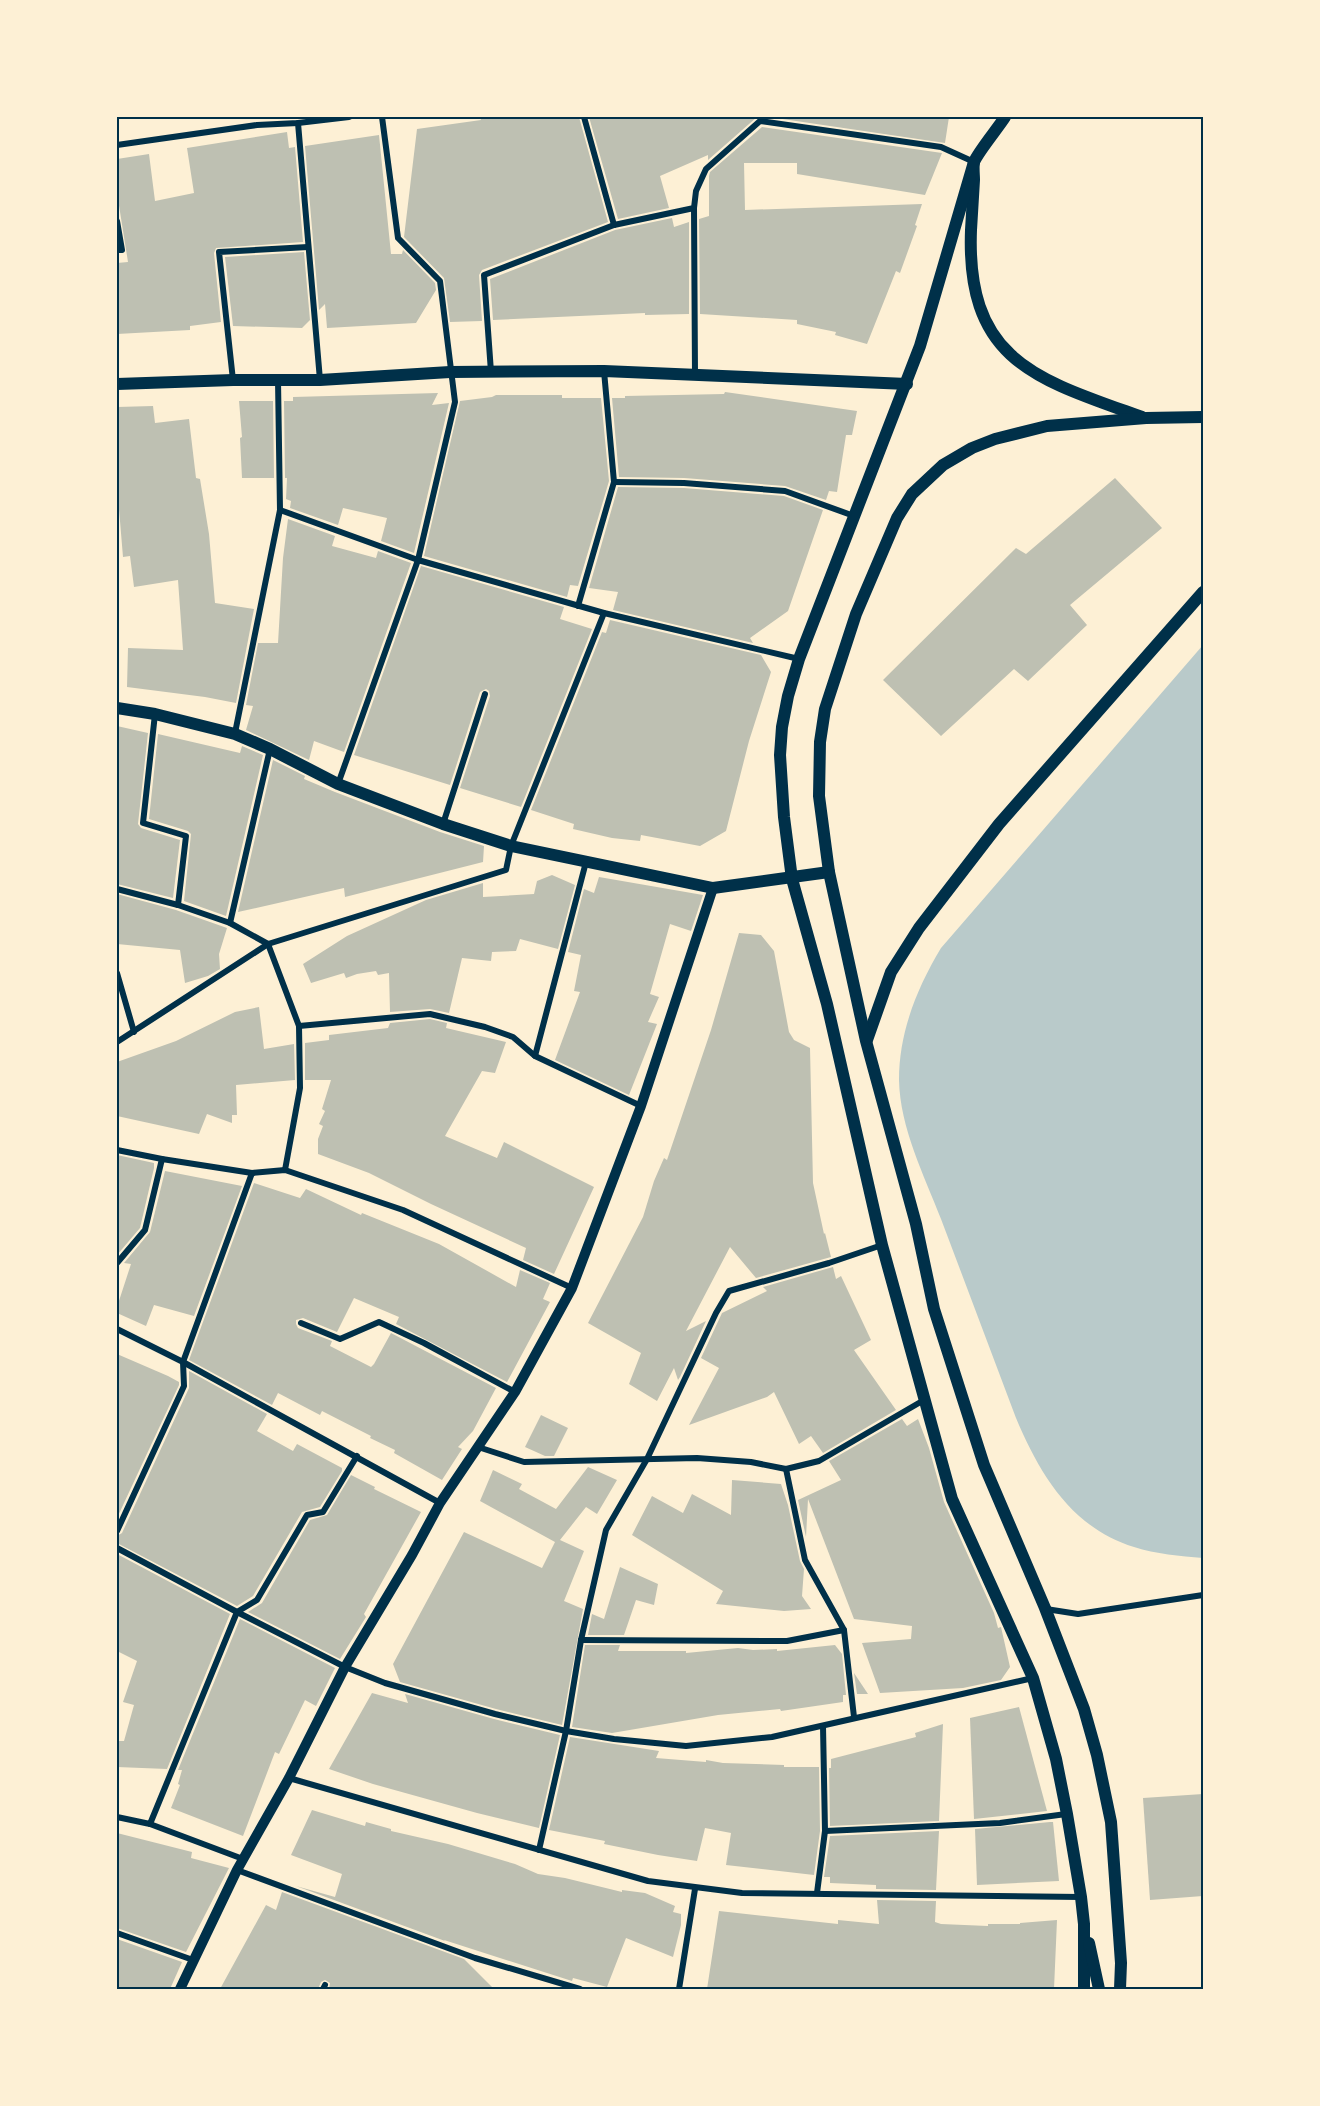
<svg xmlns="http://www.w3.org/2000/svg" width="1320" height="2106" font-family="'Asap Condensed',sans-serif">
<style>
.green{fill:#b9caca}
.building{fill:#bec0b2}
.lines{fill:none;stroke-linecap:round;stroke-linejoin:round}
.minor{stroke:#003049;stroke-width:6}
.tertiary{stroke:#003049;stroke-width:10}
.secondary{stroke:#003049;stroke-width:12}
.neatline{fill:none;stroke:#003049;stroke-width:2}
</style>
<rect width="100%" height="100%" fill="#fdf0d5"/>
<path class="green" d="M1203 645V1558C1180 1556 1156 1554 1134 1547 1072 1528 1040 1475 1016 1418 991 1352 966 1285 941 1219 924 1175 900 1128 899 1080 899 1032 917 988 941 948Z"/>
<g class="building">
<polygon points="480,117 579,117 608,222 482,270 479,275 482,321 450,322 444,278 404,237 417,129 481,120"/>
<polygon points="589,117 757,117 708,160 708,155 660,176 669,208 618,219"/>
<polygon points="769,117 949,117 945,143"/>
<polygon points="762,127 942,153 925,195 797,174 797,163 744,163 745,210 922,204 915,225 917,226 900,273 896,271 867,344 835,335 836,332 797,324 797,320 700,314 699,219 709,216 709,176 710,172"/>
<polygon points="287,132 289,148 295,147 303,242 216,248 214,253 221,322 190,326 190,330 117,334 117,263 128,262 117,193 117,159 149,154 155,201 194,193 187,148"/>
<polygon points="379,135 391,254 402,254 403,250 435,283 436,290 416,323 327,328 325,304 319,310 305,146"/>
<polygon points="672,218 674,227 689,222 689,314 645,315 645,313 493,320 490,279 615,230"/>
<polygon points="304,252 310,320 302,328 233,326 225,257"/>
<polygon points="725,392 857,411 852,435 846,435 837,492 829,491 826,500 785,486 684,478 619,477 612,398 625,398 625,396 724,394"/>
<polygon points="438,393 432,405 449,403 414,553 381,541 387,518 343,508 338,525 290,508 291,501 286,499 287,478 285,478 284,401 293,401 293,397"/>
<polygon points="496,395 562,395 562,398 601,398 609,481 578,586 570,585 567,597 424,556 460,401 492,397"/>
<polygon points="239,401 273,401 274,478 242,478 240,438 242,437"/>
<polygon points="153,406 155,423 189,419 196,478 200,479 209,534 215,603 254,609 236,703 205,697 127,687 128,648 183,650 178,580 134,587 130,556 123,557 117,485 117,407"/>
<polygon points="1115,478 1162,528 1070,605 1087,625 1028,681 1014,669 941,736 883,680 1016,548 1026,554"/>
<polygon points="618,487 684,488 784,496 823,510 788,611 750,638 753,643 613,610 618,592 589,588"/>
<polygon points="288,519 335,536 332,546 376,558 378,551 411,563 344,752 314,741 309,760 246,730 253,706 246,705 258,643 278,643 283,558"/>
<polygon points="421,566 564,607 560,619 592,629 521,807 460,788 490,696 489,691 486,689 480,692 450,785 354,755"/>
<polygon points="610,620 761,655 771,672 749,741 726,831 700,846 641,835 640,841 612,838 573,829 574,824 531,810 602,632 606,633"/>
<polygon points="117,726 148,733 138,824 141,828 180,840 173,898 117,884"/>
<polygon points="158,734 240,753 242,746 263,755 226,916 184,901 191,834 188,831 149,819"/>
<polygon points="273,760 305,776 304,779 335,792 440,832 484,846 483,862 345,897 344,888 238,912"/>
<polygon points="552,875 575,885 558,949 520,939 516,951 492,952 491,961 462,958 449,1013 430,1009 390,1012 389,973 378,975 376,971 357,974 346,978 344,973 311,983 303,964 347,936 426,900 483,883 483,897 534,894 537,881"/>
<polygon points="599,877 703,895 691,931 670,924 650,994 659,997 648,1022 657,1024 629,1095 555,1060 580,992 574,991 581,955 568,952 584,889 594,893"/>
<polygon points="117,894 176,910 227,928 219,954 220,969 208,976 185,983 180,950 117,944"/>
<polygon points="739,933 761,935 774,951 789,1032 794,1040 810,1048 813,1183 824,1234 825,1233 831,1257 756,1278 730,1247 686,1331 706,1321 680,1377 678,1380 674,1368 657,1401 629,1384 641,1353 588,1323 643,1217 654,1181 664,1158 667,1160 711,1030"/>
<polygon points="259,1007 264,1049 294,1044 295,1080 236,1085 237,1115 232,1115 232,1123 207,1114 199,1134 117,1116 117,1062 176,1041 235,1012"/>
<polygon points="430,1019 447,1023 446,1028 506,1042 495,1073 482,1071 445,1136 497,1158 504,1142 594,1187 554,1274 523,1260 526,1248 431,1204 369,1173 318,1154 318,1139 323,1126 319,1124 325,1111 322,1109 331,1080 305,1080 305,1043 329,1040 329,1035 388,1028 390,1023"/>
<polygon points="117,1155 154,1163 154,1168 140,1228 117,1255"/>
<polygon points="165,1171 242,1186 194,1316 154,1305 146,1326 117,1313 117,1307 131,1264 124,1263 150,1232"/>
<polygon points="254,1183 300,1198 306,1189 361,1215 362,1213 439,1244 516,1287 520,1270 550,1283 543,1299 550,1302 507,1382 396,1324 399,1317 354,1298 337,1332 303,1318 296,1320 296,1324 298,1328 332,1341 330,1346 371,1367 374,1364 391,1333 496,1388 473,1431 458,1447 462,1449 442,1480 394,1453 395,1450 370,1438 371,1436 322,1411 320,1415 278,1393 272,1405 189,1360"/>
<polygon points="833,1267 836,1279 841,1276 871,1340 854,1350 896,1410 823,1453 811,1436 799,1444 774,1392 767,1397 689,1425 719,1368 701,1358 722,1313 767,1291 763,1287"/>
<polygon points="117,1354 168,1376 179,1382 179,1385 117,1518"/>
<polygon points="189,1371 267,1414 257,1431 293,1451 297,1444 342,1468 342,1471 320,1507 302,1512 253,1596 237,1606 117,1543 117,1536 122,1533 189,1388"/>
<polygon points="541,1415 568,1428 554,1456 545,1456 525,1447"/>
<polygon points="902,1419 907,1426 918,1419 929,1448 944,1502 994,1613 998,1628 1001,1627 1010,1667 1001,1680 963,1688 880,1693 862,1643 911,1639 912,1626 854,1619 808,1499 806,1537 798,1500 841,1480 829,1461"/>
<polygon points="588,1467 617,1480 597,1514 586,1507 560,1540 584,1551 564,1601 583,1609 562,1725 496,1709 400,1682 393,1664 464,1532 542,1568 555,1542 480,1501 493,1470 522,1484 519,1489 556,1509"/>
<polygon points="351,1475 375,1487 374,1489 421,1512 364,1614 366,1617 340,1659 248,1612 262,1603 310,1520 327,1515"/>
<polygon points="732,1480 781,1484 788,1505 800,1561 804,1569 802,1596 811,1609 784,1611 716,1604 723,1591 632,1535 652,1496 683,1513 692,1494 731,1515"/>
<polygon points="117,1554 230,1614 167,1769 117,1767 117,1741 124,1741 134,1705 123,1702 137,1661 117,1651"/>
<polygon points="620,1567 658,1584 654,1605 636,1600 624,1635 588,1635 592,1614 604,1619"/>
<polygon points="240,1619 335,1668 316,1706 305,1700 279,1754 275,1752 243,1836 171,1808 180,1785 178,1784 182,1770 178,1770"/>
<polygon points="585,1645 620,1645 618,1651 686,1651 686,1653 738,1648 753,1650 777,1649 777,1651 835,1645 842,1654 846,1695 843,1695 843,1702 781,1711 780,1709 718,1715 612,1733 572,1727"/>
<polygon points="854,1673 868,1694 857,1694"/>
<polygon points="372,1693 408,1703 405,1694 494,1719 560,1735 539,1828 477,1813 373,1784 329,1769"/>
<polygon points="1019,1707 1047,1811 974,1819 970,1718"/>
<polygon points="943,1724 939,1821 830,1826 829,1768 831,1768 831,1759 916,1737 915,1733"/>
<polygon points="570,1737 659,1751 656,1758 706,1762 706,1760 723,1763 784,1765 784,1767 819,1767 820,1831 814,1875 726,1865 731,1833 705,1828 697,1861 658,1855 604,1844 605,1841 549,1830"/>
<polygon points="1203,1794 1203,1896 1150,1900 1143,1798"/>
<polygon points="312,1810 365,1826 366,1822 391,1829 391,1831 448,1844 515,1864 538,1874 565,1878 622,1892 622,1890 645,1893 675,1906 673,1912 681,1914 681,1925 673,1957 626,1938 607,1987 573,1978 572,1981 444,1940 445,1941 296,1886 335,1897 342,1874 291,1855"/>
<polygon points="1050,1822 1053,1822 1059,1881 977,1885 975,1829"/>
<polygon points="939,1831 936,1890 876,1889 876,1885 830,1883 830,1877 824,1877 830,1836"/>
<polygon points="117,1833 192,1852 191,1858 229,1868 186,1952 117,1928"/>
<polygon points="282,1892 464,1959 494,1989 329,1989 330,1983 325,1980 321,1982 318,1989 220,1989 266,1905 276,1910"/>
<polygon points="877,1900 936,1901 935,1922 941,1924 988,1926 988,1924 1020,1924 1020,1923 1057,1920 1054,1989 707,1989 719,1911 838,1924 838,1920 879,1924"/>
<polygon points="117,1939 182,1962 170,1989 117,1989"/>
</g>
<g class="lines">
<g class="minor">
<polyline points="584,117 614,225"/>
<polyline points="298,123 320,380"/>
<polyline points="117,145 257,125 298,123 349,117"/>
<polyline points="694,208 695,374"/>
<polyline points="117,221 122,250 117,250"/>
<polyline points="491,372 484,275 614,225 694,208 696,191 706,169 760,121 941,147 974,162"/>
<polyline points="233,380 219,252 308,247"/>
<polyline points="614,482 684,483 785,491 854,516"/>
<polyline points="280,510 418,560 604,613 799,659"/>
<polyline points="578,606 614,482 604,371"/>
<polyline points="155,714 143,823 186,836 178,905"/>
<polyline points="235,733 280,510 278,380"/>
<polyline points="338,784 418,560 455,402 440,281 398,238 382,117"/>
<polyline points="443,824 485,694"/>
<polyline points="117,889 178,905 230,923 268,944 299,1026 300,1088 285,1170"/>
<polyline points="230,923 270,749"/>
<polyline points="117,973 134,1032"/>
<polyline points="299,1026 430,1014 485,1027 513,1037 535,1056 641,1106"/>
<polyline points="117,1042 268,944 506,870 511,846 604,613"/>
<polyline points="535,1056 586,862"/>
<polyline points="117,1150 162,1159 252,1173 285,1170 403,1210 572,1288"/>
<polyline points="117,1263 145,1230 162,1159"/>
<polyline points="301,1323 340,1339 379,1322 424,1343 515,1392"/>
<polyline points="117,1329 183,1362 440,1503"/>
<polyline points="478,1447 524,1462 697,1458 751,1462 786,1469 819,1461 924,1400"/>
<polyline points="786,1469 805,1560 844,1630 854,1717"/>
<polyline points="117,1531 184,1386 183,1362 252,1173"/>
<polyline points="117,1548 237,1612 345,1667 385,1683 495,1714 566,1731 614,1739 686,1746 772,1737 1033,1678"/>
<polyline points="1046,1609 1078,1614 1203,1595"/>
<polyline points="581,1640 787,1641 844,1630"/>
<polyline points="289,1778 648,1881 742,1893 1081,1897"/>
<polyline points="117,1817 150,1824 243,1859"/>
<polyline points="150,1824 237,1612 257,1600 307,1515 323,1512 357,1456"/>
<polyline points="825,1831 1000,1823 1066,1814"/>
<polyline points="539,1850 566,1731 581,1640 606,1530 647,1459 716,1313 729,1291 829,1263 882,1245"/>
<polyline points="237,1870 475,1958 580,1989"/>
<polyline points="817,1893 825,1831 823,1726"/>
<polyline points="117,1933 193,1960"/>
<polyline points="323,1989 325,1985"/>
<polyline points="679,1989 695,1889"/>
</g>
<polyline class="tertiary" points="180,1989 237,1870 289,1778 345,1667 412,1555 440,1503 515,1392 572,1288 641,1106 713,888"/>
<g class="secondary">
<path d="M1005 117C998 128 978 152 974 162 973 167 974 175 974 180 973 197 972 214 971 230 966 361 1036 379 1142 417"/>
<polyline points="974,162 920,346 799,659 788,696 782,727 780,755 784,817 792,879 827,1004 882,1245 952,1499 1033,1678 1056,1759 1067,1814 1081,1897 1084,1924 1084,1989"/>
<polyline points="117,384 233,380 320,380 450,372 604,371 907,384"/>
<polyline points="117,708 155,714 235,734 270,749 338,784 443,824 511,846 713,888 829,872"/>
<polyline points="867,1040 891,972 919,928 999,824 1203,592"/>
<polyline points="1089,1943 1099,1989"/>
<polyline points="1120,1989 1121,1963 1111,1822 1097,1755 1084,1709 1045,1608 984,1465 934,1309 916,1224 866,1041 829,872 819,796 820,742 825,709 856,614 897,518 912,494 943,465 972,448 995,439 1047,426 1146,418 1203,417"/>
</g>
</g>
<rect width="1320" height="2106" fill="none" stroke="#fdf0d5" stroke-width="237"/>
<rect x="118" y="118" width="1084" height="1870" class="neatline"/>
</svg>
